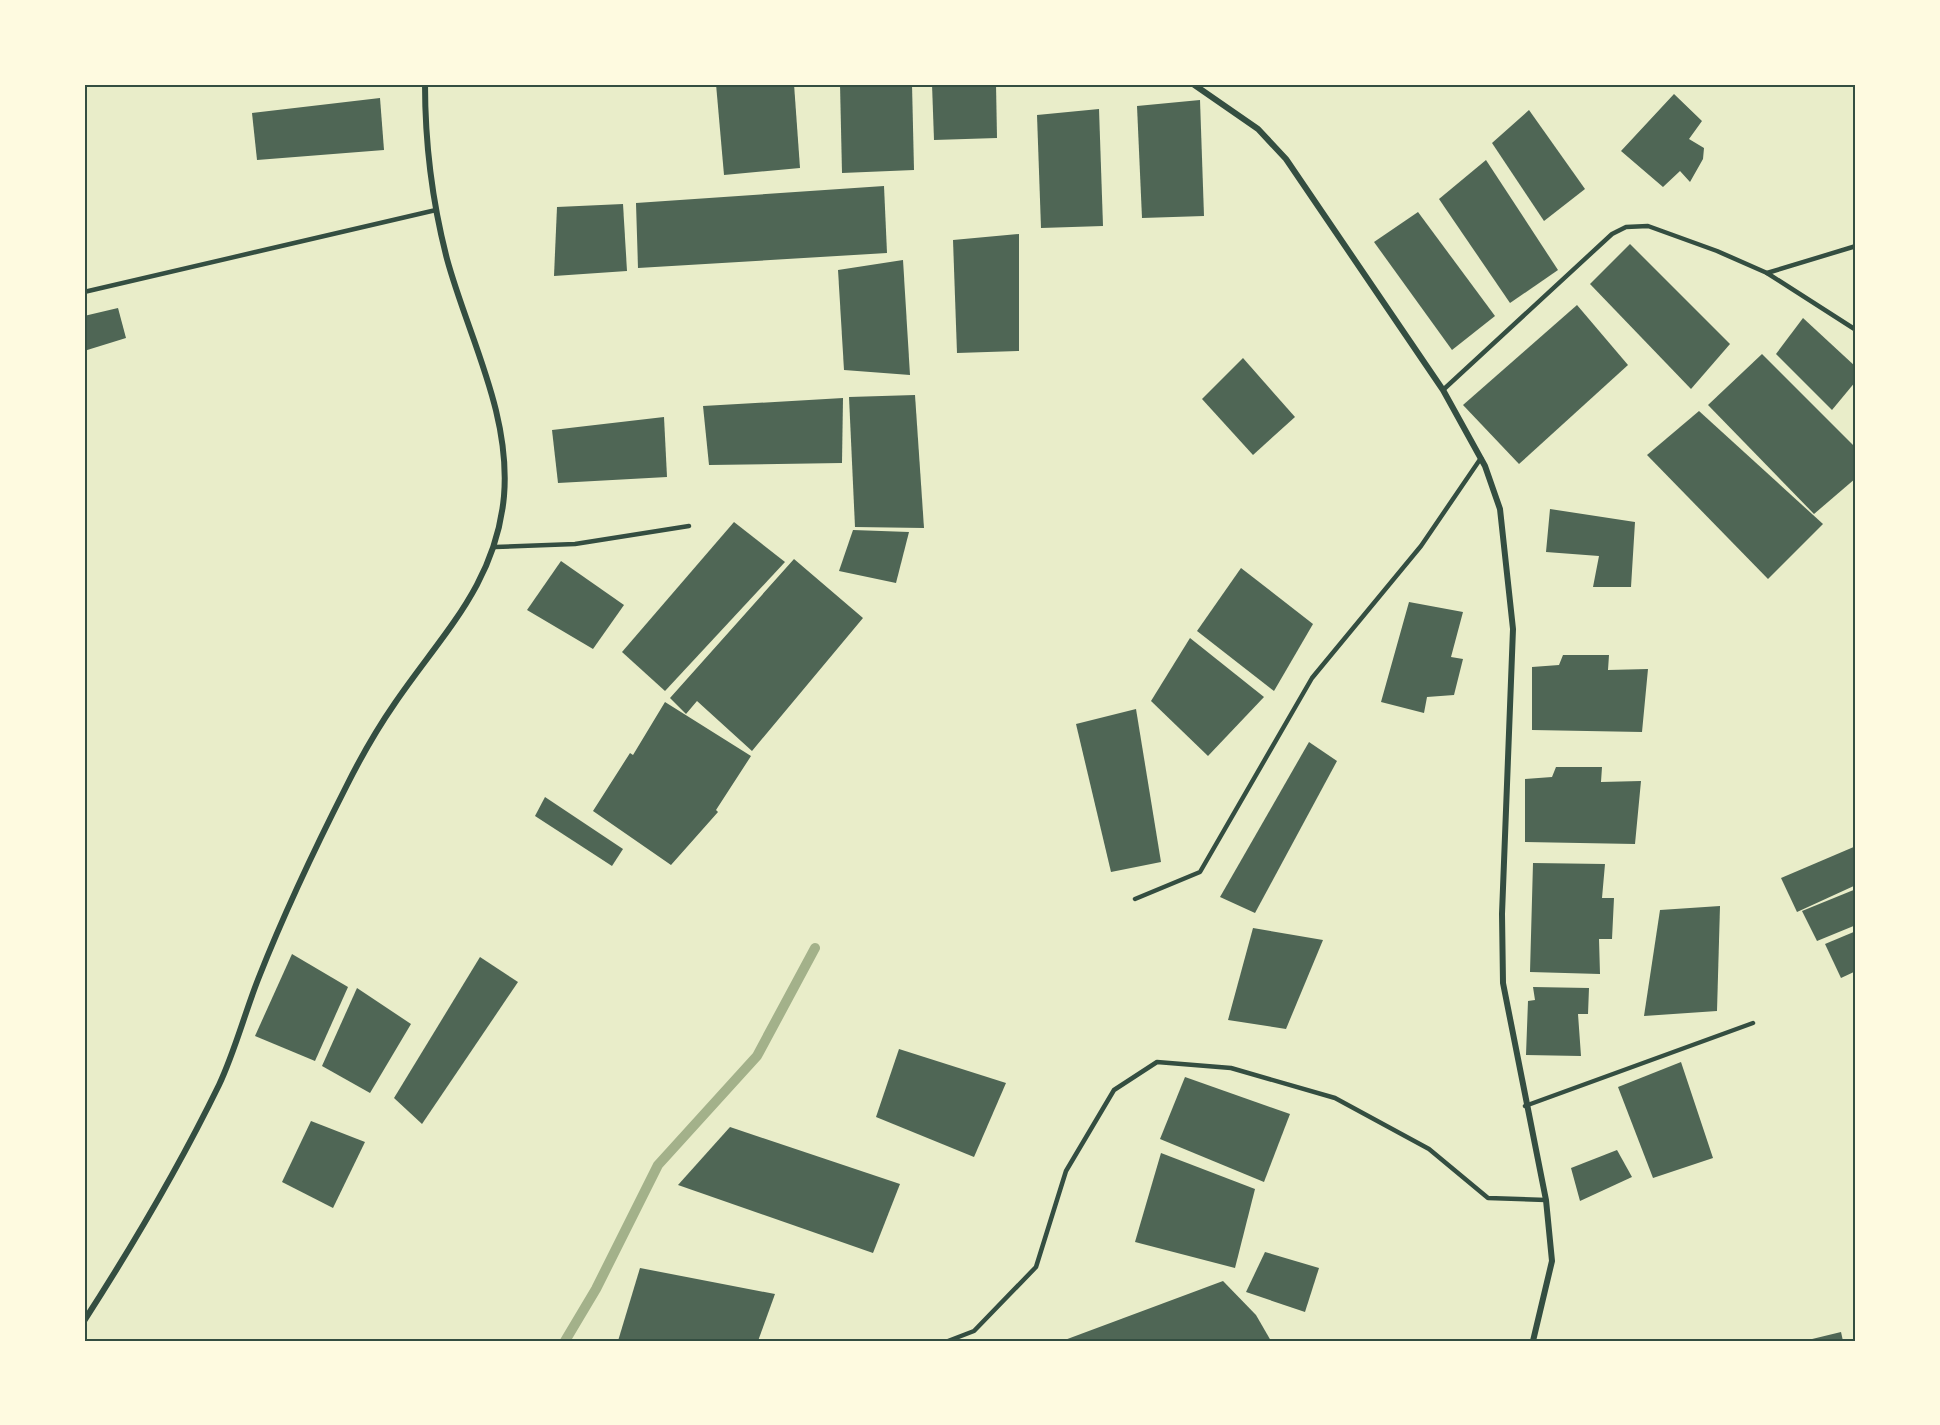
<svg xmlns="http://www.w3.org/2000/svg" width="1940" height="1425" font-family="Poppins,sans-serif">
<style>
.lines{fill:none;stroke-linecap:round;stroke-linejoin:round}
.stream{stroke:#a3b18a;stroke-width:10}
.building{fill:#4f6655}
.service{stroke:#344e41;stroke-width:4.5}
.minor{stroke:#344e41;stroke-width:6}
.neatline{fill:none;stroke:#344e41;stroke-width:2}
</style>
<rect width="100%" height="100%" fill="#e9edc9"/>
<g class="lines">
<polyline class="stream" points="565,1341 596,1289 658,1165 757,1056 815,948"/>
</g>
<g class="building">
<polygon points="716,84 794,84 800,168 724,175"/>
<polygon points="840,84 912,84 914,170 842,173"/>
<polygon points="932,84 996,84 997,138 934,140"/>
<polygon points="1674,94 1702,121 1689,139 1704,148 1703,159 1690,182 1680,171 1663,187 1621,151"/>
<polygon points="380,98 384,150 257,160 252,113"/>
<polygon points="1200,100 1204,216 1142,218 1137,106"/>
<polygon points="1099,109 1103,226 1041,228 1037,115"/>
<polygon points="1529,110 1585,189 1544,221 1492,143"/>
<polygon points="1486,160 1558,270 1510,303 1439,199"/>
<polygon points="884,186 887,253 638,268 636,203"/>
<polygon points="623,204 627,271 554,276 557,207"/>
<polygon points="1418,212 1495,316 1452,350 1374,242"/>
<polygon points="1019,234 1019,351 957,353 953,240"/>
<polygon points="1630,244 1730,344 1691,389 1590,284"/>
<polygon points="903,260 910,375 844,370 838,270"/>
<polygon points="1577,305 1628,365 1519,464 1463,405"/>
<polygon points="118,308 126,338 84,351 84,316"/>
<polygon points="1803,318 1856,367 1856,381 1832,410 1776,354"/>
<polygon points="1762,354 1856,448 1856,478 1814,514 1708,405"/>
<polygon points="1243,358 1295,417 1253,455 1202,399"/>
<polygon points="915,395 924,528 855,527 849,397"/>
<polygon points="843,398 842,463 709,465 703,406"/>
<polygon points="1699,411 1823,524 1768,579 1647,455"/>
<polygon points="664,417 667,477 558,483 552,430"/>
<polygon points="1550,509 1635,522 1631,587 1593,587 1599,556 1546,552"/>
<polygon points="734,522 785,562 665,691 622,652"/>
<polygon points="853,530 909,532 896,583 839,571"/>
<polygon points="794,559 863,618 752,751 697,701 686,714 670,698"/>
<polygon points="561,561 624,605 593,649 527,610"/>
<polygon points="1241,568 1313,624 1274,691 1197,631"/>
<polygon points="1409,602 1463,612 1451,657 1463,659 1454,695 1427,697 1424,713 1381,702"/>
<polygon points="1190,638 1264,697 1208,756 1151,701"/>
<polygon points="1563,655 1609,655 1608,670 1648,669 1642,732 1532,730 1532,667 1559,665"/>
<polygon points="665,702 751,756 716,810 718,812 671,865 593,811 630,753 633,755"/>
<polygon points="1136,709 1161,862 1111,872 1076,724"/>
<polygon points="1309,742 1337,761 1255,913 1220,897"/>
<polygon points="1556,767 1602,767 1601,782 1641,781 1635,844 1525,842 1525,779 1552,777"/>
<polygon points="545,797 623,849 612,866 535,816"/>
<polygon points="1856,846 1856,885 1797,912 1781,878"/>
<polygon points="1533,863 1605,864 1602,898 1614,898 1612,939 1599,939 1600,974 1530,972"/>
<polygon points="1856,889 1856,925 1817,941 1802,911"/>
<polygon points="1720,906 1717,1011 1644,1016 1660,910"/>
<polygon points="1253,928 1323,940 1286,1029 1228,1020"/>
<polygon points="1856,931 1856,971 1841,978 1825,944"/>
<polygon points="292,954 348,987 315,1061 255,1036"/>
<polygon points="480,957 518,982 422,1124 394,1098"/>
<polygon points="1533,987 1589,988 1588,1014 1578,1014 1581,1056 1526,1055 1528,1001 1535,1000"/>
<polygon points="357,988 411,1024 370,1093 322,1066"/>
<polygon points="899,1049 1006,1083 974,1157 876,1117"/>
<polygon points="1681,1062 1713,1158 1653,1178 1618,1087"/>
<polygon points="1185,1077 1290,1114 1264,1182 1160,1139"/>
<polygon points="311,1121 365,1142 333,1208 282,1182"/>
<polygon points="730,1127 900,1184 873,1253 678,1185"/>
<polygon points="1617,1150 1632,1177 1580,1201 1571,1168"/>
<polygon points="1161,1153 1255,1189 1235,1268 1135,1242"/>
<polygon points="1265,1252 1319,1268 1305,1312 1246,1292"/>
<polygon points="640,1268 775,1294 758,1341 618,1341"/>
<polygon points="1223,1281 1256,1315 1271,1341 1062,1341"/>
<polygon points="1841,1332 1843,1341 1808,1341 1808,1340"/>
</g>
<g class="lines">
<g class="service">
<polyline points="1767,273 1856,246"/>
<polyline points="84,292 436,210"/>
<polyline points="1443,390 1612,234 1626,227 1648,226 1717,251 1767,273 1856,330"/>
<polyline points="495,547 575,544 689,526"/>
<polyline points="1135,899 1200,872 1312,678 1421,546 1481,458"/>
<polyline points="1525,1106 1753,1023"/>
<polyline points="948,1341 974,1331 1036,1267 1066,1171 1114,1090 1157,1062 1231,1068 1335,1098 1429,1149 1488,1198 1546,1200"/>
</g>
<g class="minor">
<polyline points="1193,84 1258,129 1286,159 1443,390 1485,466 1500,509 1513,629 1502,914 1503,983 1546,1200 1552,1261 1533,1341"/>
<path d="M84 1321C133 1245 179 1167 219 1085 235 1051 245 1012 259 977 285 911 315 848 347 785 361 757 377 729 395 703 442 634 496 584 504 496 511 413 468 336 447 259 432 201 425 143 425 84"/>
</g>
</g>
<rect width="1940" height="1425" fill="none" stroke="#fefae0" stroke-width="171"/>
<rect x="86" y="86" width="1768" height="1254" class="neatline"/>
</svg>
